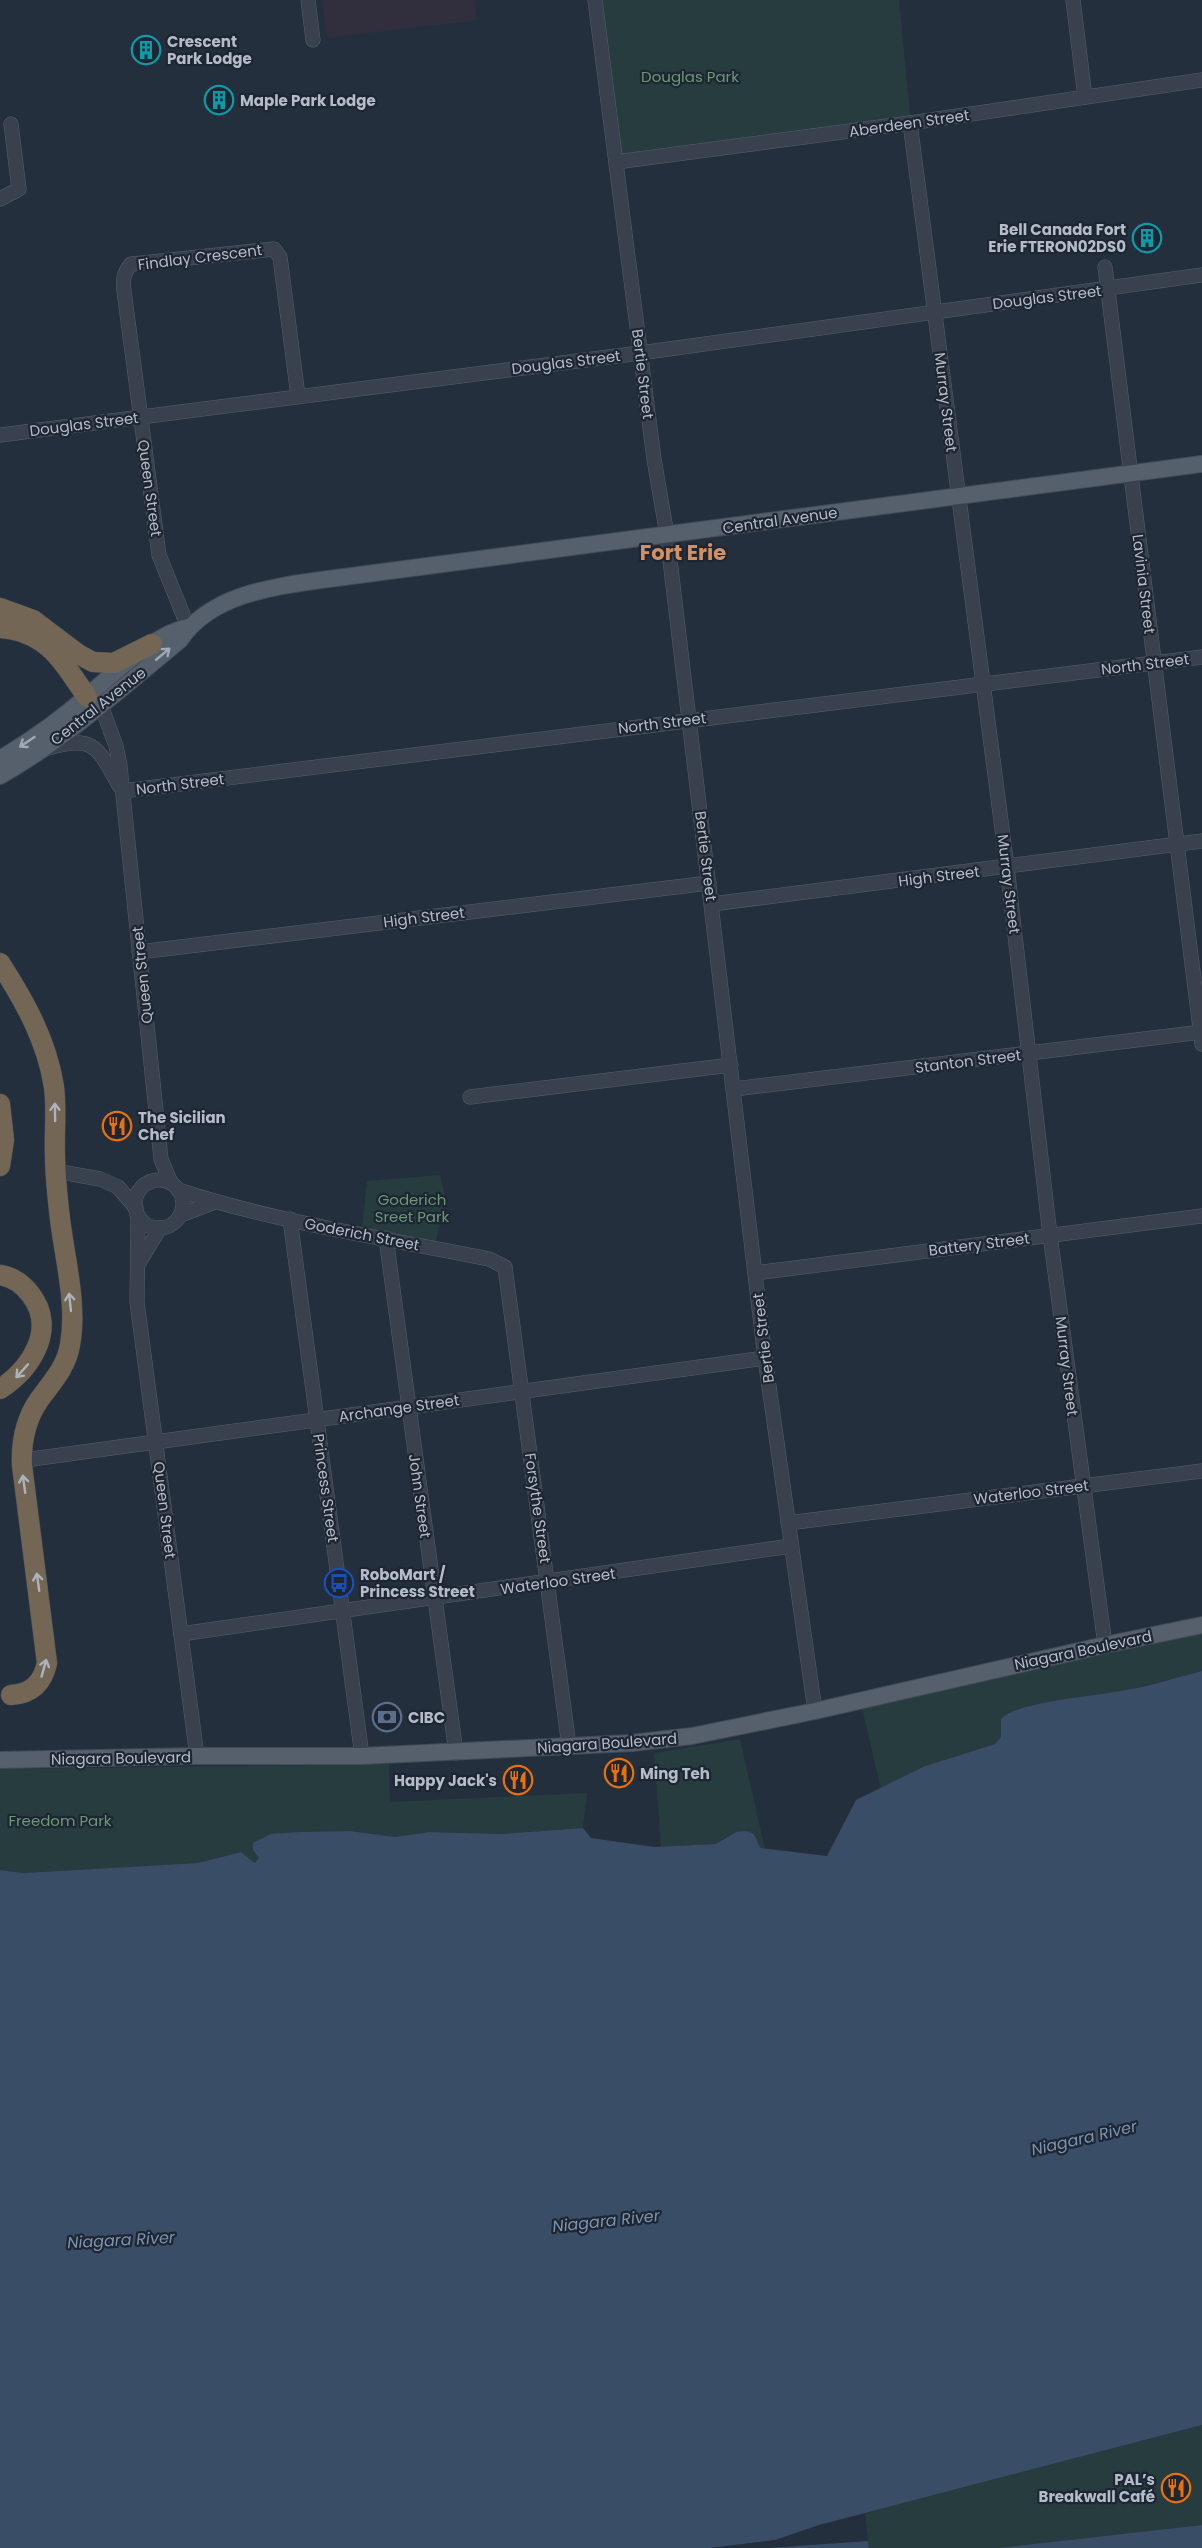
<svg xmlns="http://www.w3.org/2000/svg" width="1202" height="2548" font-family="Poppins,sans-serif">
<style>
.medical{fill:#312f3e}
.green{fill:#263c3e}
.water{fill:#394d66}
.pier{fill:#242f3d}
.lines{fill:none;stroke-linecap:round;stroke-linejoin:round}
.minor-casing{stroke:#565f6b;stroke-width:15}
.major-casing{stroke:#414a56;stroke-width:18}
.highway-casing{stroke:#434c58;stroke-width:21}
.minor{stroke:#38414d;stroke-width:14}
.major{stroke:#56606d;stroke-width:16}
.highway{stroke:#736655;stroke-width:20}
.oneway{stroke:#a0aab6}
.oneway2{stroke:#adb3bc}
.labels{text-anchor:middle;dominant-baseline:central;stroke-width:4.5;stroke-linejoin:round;paint-order:stroke}
.poi-label{font-size:15px;font-weight:bold;fill:#b3bcc8;stroke:#1d2632;text-anchor:start}
.park-label{font-size:15px;fill:#6a9974;stroke:#1d2632}
.street-label{font-size:15px;fill:#b3bcc8;stroke:#1d2632}
.water-label{font-size:16px;font-style:italic;fill:#7c93b0;stroke:#1d2632}
.district-label{font-size:21px;font-weight:bold;fill:#d39063;stroke:#1d2632}
</style>
<rect width="100%" height="100%" fill="#242f3d"/>
<polygon class="medical" points="322,0 474,0 477,20 327,38"/>
<g class="green">
<polygon points="596,0 899,0 911,123 616,162"/>
<polygon points="440,1175 445,1196 436,1242 362,1228 367,1181"/>
<polygon points="1202,1631 1202,1671 1128,1690 1001,1737 995,1744 925,1766 881,1789 862,1708"/>
<polygon points="740,1739 765,1849 759,1848 754,1834 736,1832 716,1844 661,1847 654,1753"/>
<polygon points="389,1764 390,1802 587,1793 583,1828 502,1834 429,1832 395,1837 350,1831 300,1832 255,1863 241,1852 198,1863 23,1873 0,1870 0,1769"/>
<polygon points="1202,2425 1202,2525 998,2548 869,2548 865,2513"/>
</g>
<g class="water">
<path d="M1202 1671V2425L819 2525 775 2540 711 2548H0V1870L23 1873 198 1863 241 1852 255 1863 259 1858 253 1850V1843L271 1834 300 1832 350 1831 395 1837 429 1832 502 1834 583 1828 591 1838 654 1847 716 1844 736 1832 746 1831 754 1834 760 1848 827 1856 856 1800 925 1766 995 1744 1001 1737V1719C1018 1701 1098 1696 1126 1690 1151 1686 1177 1677 1202 1671Z"/>
<polygon points="1202,2525 1202,2548 998,2548"/>
<polygon points="868,2541 869,2548 769,2548"/>
</g>
<polygon class="pier" points="775,2540 775,2543 734,2548 711,2548"/>
<g class="lines">
<g class="minor-casing">
<g id="minor">
<polyline points="308,0 313,40"/>
<polyline points="595,0 654,459 667,535 765,1358 815,1711"/>
<polyline points="1073,0 1085,97"/>
<polyline points="910,123 1007,867 1050,1235 1105,1645"/>
<polyline points="616,162 910,123 1202,80"/>
<polyline points="0,199 19,189 11,124"/>
<polyline points="1105,267 1202,1044"/>
<polyline points="0,435 640,353 1202,275"/>
<path d="M188 627 159 555 124 291C123 279 123 274 131 264L142 263 274 249 280 257 298 396"/>
<polyline points="98,697 116,746 120,766 161,1159 171,1183"/>
<path d="M48 748C96 734 98 749 120 787"/>
<polyline points="123,791 1202,657"/>
<polyline points="712,904 1202,841"/>
<polyline points="139,952 709,883"/>
<polyline points="734,1089 1202,1032"/>
<polyline points="470,1097 731,1065"/>
<polyline points="55,1171 100,1179 118,1187 136,1208"/>
<circle cx="159" cy="1204" r="24"/>
<path d="M178 1190C279 1223 385 1238 489 1259L505 1267 569 1746"/>
<polyline points="181,1215 215,1202"/>
<polyline points="138,1216 137,1302 197,1756"/>
<polyline points="290,1219 362,1756"/>
<polyline points="386,1238 456,1753"/>
<polyline points="139,1263 160,1228"/>
<polyline points="755,1273 1202,1216"/>
<polyline points="32,1459 765,1358"/>
<polyline points="788,1523 1202,1471"/>
<polyline points="181,1634 791,1546"/>
</g>
</g>
<g class="major-casing">
<g id="major">
<path d="M0 759C30 741 60 720 86 697 115 673 152 635 188 627"/>
<path d="M0 776C65 739 122 688 180 640 210 595 271 587 321 580L1202 464"/>
<polyline points="0,1760 197,1756 362,1756 632,1743 692,1736 815,1711 1105,1645 1202,1625"/>
</g>
</g>
<g class="highway-casing">
<g id="highway">
<polyline points="0,608 33,620 78,654 93,662 114,663 152,644"/>
<path d="M0 628C48 632 62 661 87 697"/>
<path d="M0 963C25 1002 47 1041 54 1087 57 1110 54 1133 55 1155 55 1173 57 1192 59 1210 63 1253 78 1302 70 1345 66 1368 52 1382 39 1400 26 1419 21 1442 22 1465L47 1663C43 1682 32 1694 11 1695"/>
<polyline points="0,1104 4,1140 0,1166"/>
<path d="M0 1275C13 1277 23 1284 31 1295 57 1329 31 1369 0 1389"/>
</g>
</g>
<use href="#minor" class="minor"/>
<use href="#major" class="major"/>
<use href="#highway" class="highway"/>
</g>
<defs><path id="oneway-shaft" d="M-6 0H5M1.5-3L5.5 0L1.5 3" fill="none" stroke-width="1.6" stroke-linecap="round" stroke-linejoin="round" transform="scale(1.5)"/></defs>
<g class="oneway">
<use href="#oneway-shaft" transform="translate(163 654) rotate(-40)"/>
<use href="#oneway-shaft" transform="translate(27 742) rotate(146)"/>
</g>
<g class="oneway2">
<use href="#oneway-shaft" transform="translate(55 1112) rotate(-91)"/>
<use href="#oneway-shaft" transform="translate(70 1302) rotate(-96)"/>
<use href="#oneway-shaft" transform="translate(22 1371) rotate(132)"/>
<use href="#oneway-shaft" transform="translate(24 1484) rotate(-98)"/>
<use href="#oneway-shaft" transform="translate(38 1582) rotate(-98)"/>
<use href="#oneway-shaft" transform="translate(44 1668) rotate(-74)"/>
</g>
<defs>
<g id="building-ring" transform="scale(1.5)"><circle r="9.5" fill="#1d2632" stroke="#0f9aa8" stroke-width="1.5"/><path d="M-4-6H4V6H1V3H-1V6H-4ZM-2.5-4.3h1.7v1.8h-1.7ZM.8-4.3h1.7v1.8H.8ZM-2.5-1h1.7V.8h-1.7ZM.8-1h1.7V.8H.8Z" fill="#0f9aa8"/></g>
<g id="restaurant-ring" transform="scale(1.5)"><circle r="9.5" fill="#1d2632" stroke="#e8710a" stroke-width="1.5"/><path d="M-5-6h1v4h1v-4h1v4h1v-4h1v5L-1.5 .5V6h-2V.5L-5-1ZM5-6V6H3V1.5H1.5Q1.5-4 5-6Z" fill="#e8710a"/></g>
<g id="bus-ring" transform="scale(1.5)"><circle r="9.5" fill="#1d2632" stroke="#1a4fb4" stroke-width="1.5"/><path d="M-5-6H5V4H4V6H2V4H-2V6H-4V4H-5ZM-3.5-4V0h7V-4ZM-3.5 1.2v1.5H-2V1.2ZM2 1.2v1.5H3.5V1.2Z" fill="#1a4fb4"/></g>
<g id="bank-ring" transform="scale(1.5)"><circle r="9.5" fill="#1d2632" stroke="#5c6f8a" stroke-width="1.5"/><path d="M-6-4H6V4H-6ZM0-2.3a2.3 2.3 0 1 0 0 4.6a2.3 2.3 0 1 0 0-4.6Z" fill="#5c6f8a"/></g>
</defs>
<g fill-rule="evenodd">
<use href="#building-ring" x="146" y="50"/>
<use href="#building-ring" x="219" y="100"/>
<use href="#building-ring" x="1147" y="238"/>
<use href="#restaurant-ring" x="117" y="1126"/>
<use href="#bus-ring" x="339" y="1583"/>
<use href="#bank-ring" x="387" y="1717"/>
<use href="#restaurant-ring" x="619" y="1773"/>
<use href="#restaurant-ring" x="518" y="1780"/>
<use href="#restaurant-ring" x="1176" y="2488"/>
</g>
<g class="labels">
<g class="poi-label">
<text x="167" y="41">Crescent<tspan x="167" dy="17">Park Lodge</tspan></text>
<text x="240" y="100">Maple Park Lodge</text>
<text x="1126" y="229" text-anchor="end">Bell Canada Fort<tspan x="1126" dy="17">Erie FTERON02DS0</tspan></text>
<text x="138" y="1117">The Sicilian<tspan x="138" dy="17">Chef</tspan></text>
<text x="360" y="1574">RoboMart /<tspan x="360" dy="17">Princess Street</tspan></text>
<text x="408" y="1717">CIBC</text>
<text x="640" y="1773">Ming Teh</text>
<text x="497" y="1780" text-anchor="end">Happy Jack's</text>
<text x="1155" y="2479" text-anchor="end">PAL’s<tspan x="1155" dy="17">Breakwall Café</tspan></text>
</g>
<g class="park-label">
<text x="690" y="76">Douglas Park</text>
<text x="412" y="1199">Goderich<tspan x="412" dy="17">Sreet Park</tspan></text>
<text x="60" y="1820">Freedom Park</text>
</g>
<g class="street-label">
<text transform="translate(909 123) rotate(-8)">Aberdeen Street</text>
<text transform="translate(200 257) rotate(-7)">Findlay Crescent</text>
<text transform="translate(1047 297) rotate(-7)">Douglas Street</text>
<text transform="translate(566 362) rotate(-7)">Douglas Street</text>
<text transform="translate(643 374) rotate(83)">Bertie Street</text>
<text transform="translate(946 402) rotate(83)">Murray Street</text>
<text transform="translate(84 424) rotate(-7)">Douglas Street</text>
<text transform="translate(150 488) rotate(82)">Queen Street</text>
<text transform="translate(780 520) rotate(-8)">Central Avenue</text>
<text transform="translate(1144 584) rotate(83)">Lavinia Street</text>
<text transform="translate(1145 664) rotate(-7)">North Street</text>
<text transform="translate(98 706) rotate(-38)">Central Avenue</text>
<text transform="translate(662 723) rotate(-7)">North Street</text>
<text transform="translate(180 784) rotate(-7)">North Street</text>
<text transform="translate(706 856) rotate(83)">Bertie Street</text>
<text transform="translate(939 876) rotate(-7)">High Street</text>
<text transform="translate(1009 884) rotate(83)">Murray Street</text>
<text transform="translate(424 917) rotate(-7)">High Street</text>
<text transform="translate(142 975) rotate(-96)">Queen Street</text>
<text transform="translate(968 1061) rotate(-7)">Stanton Street</text>
<text transform="translate(362 1234) rotate(11)">Goderich Street</text>
<text transform="translate(979 1244) rotate(-7)">Battery Street</text>
<text transform="translate(763 1338) rotate(-97)">Bertie Street</text>
<text transform="translate(1067 1366) rotate(83)">Murray Street</text>
<text transform="translate(399 1408) rotate(-8)">Archange Street</text>
<text transform="translate(326 1488) rotate(82)">Princess Street</text>
<text transform="translate(1031 1492) rotate(-7)">Waterloo Street</text>
<text transform="translate(420 1496) rotate(82)">John Street</text>
<text transform="translate(538 1508) rotate(82)">Forsythe Street</text>
<text transform="translate(165 1510) rotate(83)">Queen Street</text>
<text transform="translate(558 1581) rotate(-8)">Waterloo Street</text>
<text transform="translate(1083 1650) rotate(-12)">Niagara Boulevard</text>
<text transform="translate(607 1743) rotate(-4)">Niagara Boulevard</text>
<text transform="translate(121 1758) rotate(-1)">Niagara Boulevard</text>
</g>
<g class="water-label">
<text transform="translate(1084 2138) rotate(-13)">Niagara River</text>
<text transform="translate(606 2221) rotate(-6)">Niagara River</text>
<text transform="translate(121 2240) rotate(-3)">Niagara River</text>
</g>
<g class="district-label">
<text x="683" y="552">Fort Erie</text>
</g>
</g>
</svg>
